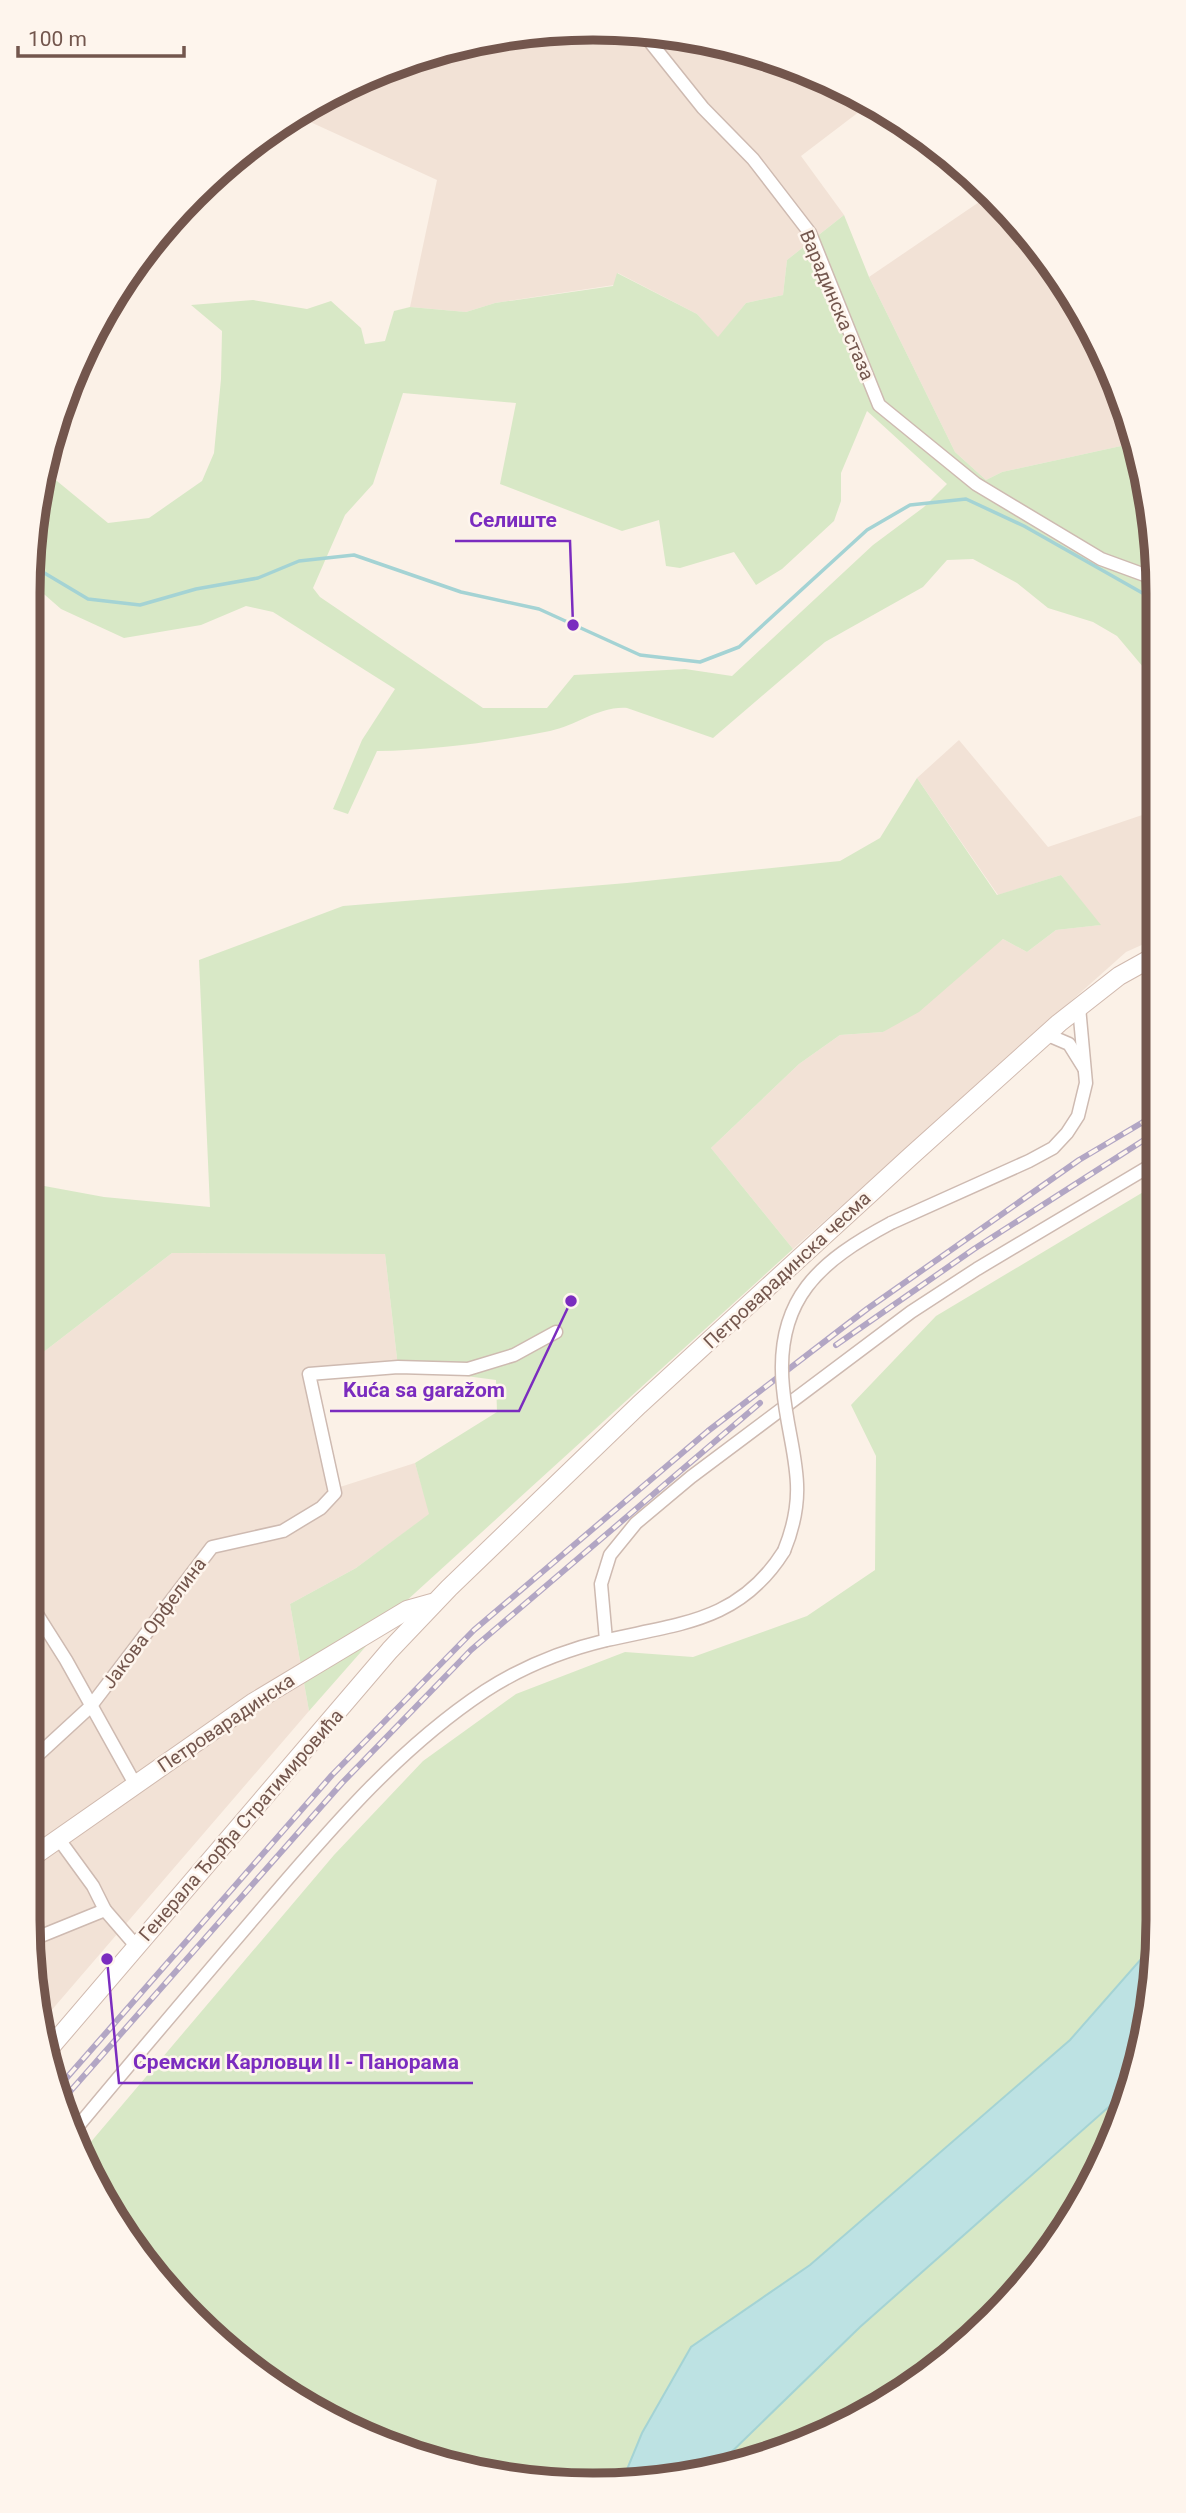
<svg xmlns="http://www.w3.org/2000/svg" width="1186" height="2513" font-family="Roboto,sans-serif">
<style>
.residential{fill:#f2e2d6}
.green{fill:#d8e8c6;fill-rule:evenodd}
.water{fill:#bde2e3;stroke:#a4d3d4;stroke-width:2}
.lines{fill:none;stroke-linecap:round;stroke-linejoin:round}
.stream{stroke:#a4d3d4;stroke-width:3.5}
.street-casing{stroke:#cebab1;stroke-width:15}
.secondary-casing{stroke:#d0b9ae;stroke-width:20}
.street{stroke:#fff;stroke-width:12}
.secondary{stroke:#fff;stroke-width:18}
.rail-casing{stroke:#b2a6c4;stroke-width:6}
.rail{stroke:#fef5ed;stroke-width:3.5;stroke-dasharray:10;stroke-linecap:butt}
.street-bridge-casing{stroke:#cebab1;stroke-width:15;stroke-linecap:butt}
.street-bridge{stroke:#fff;stroke-width:12}
.labels{text-anchor:middle;dominant-baseline:central;stroke-width:5;stroke-linejoin:round;paint-order:stroke}
.street-label{font-size:19px;fill:#73564d;stroke:#fef5ed}
.rim{fill:none;stroke:#73564d;stroke-width:9}
.leader{fill:none;stroke:#7b2cbf;stroke-width:2.5}
.callout-dot{fill:#7b2cbf;stroke:#fef5ed;stroke-width:2.5}
.callout-label{font-size:21px;text-anchor:middle;font-weight:bold;fill:#7b2cbf;stroke:#fef5ed;stroke-width:5;stroke-linejoin:round;paint-order:stroke}
</style>
<rect width="100%" height="100%" fill="#fbf1e7"/>
<g class="residential">
<polygon points="593,28 704,39 810,71 868,105 801,156 844,215 787,260 783,295 746,303 718,338 697,314 618,273 614,285 495,303 466,312 410,307 437,180 295,115 377,71 483,39"/>
<polygon points="988,196 1041,249 1115,377 1136,456 1121,446 1002,472 986,480 955,452 869,277"/>
<polygon points="959,740 1048,847 1154,811 1155,939 1126,952 793,1249 711,1148 799,1064 840,1035 883,1032 1003,939 1027,952 1056,930 1100,925 1061,875 998,895 917,778"/>
<polygon points="172,1253 385,1254 398,1367 309,1375 340,1487 415,1463 430,1514 356,1568 290,1604 309,1711 44,2019 28,1920 28,1364"/>
</g>
<g class="green">
<path d="M844 215 869 277 955 452 986 480 1002 472 1121 446 1136 456 1153 519 1154 680 1117 636 1093 622 1048 608 1017 583 973 559 947 560 923 587 825 642 713 738 627 708C599 706 576 726 550 731 493 742 434 750 377 751L348 814 333 809 362 740 395 689 273 612 246 606 201 625 124 638 61 609 29 581 41 474 46 472 108 523 149 518 202 481 214 453 221 379 222 331 191 305 253 300 307 309 331 301 361 328 365 344 385 341 394 311 410 307 466 312 495 303 613 286 617 273 697 314 718 337 746 303 783 295 787 260ZM403 393 516 403 500 484 622 531 659 520 666 566 680 568 734 552 756 585 782 569 834 521 841 501V473L867 411 947 484 924 507 873 545 732 676 685 669 574 675 547 708H483L320 597 313 588 345 515 373 484Z"/>
<polygon points="917,778 997,895 1061,875 1101,925 1056,930 1027,952 1003,939 919,1012 883,1032 840,1035 799,1064 711,1148 793,1249 404,1603 309,1711 290,1604 356,1568 429,1514 415,1463 497,1412 496,1380 398,1367 385,1254 172,1253 28,1364 28,1183 104,1197 210,1207 199,960 343,906 627,883 840,861 880,838"/>
<polygon points="1155,1185 1156,1942 1070,2040 810,2265 691,2347 642,2433 623,2479 482,2474 310,2409 220,2345 145,2264 84,2150 334,1855 423,1761 516,1694 625,1652 693,1657 807,1616 875,1570 876,1456 851,1405 936,1316"/>
<polygon points="1129,2089 1115,2137 1063,2234 993,2319 843,2427 718,2465 860,2327"/>
</g>
<polygon class="water" points="1156,1942 1147,2031 1129,2089 860,2327 718,2465 667,2480 623,2479 642,2433 691,2347 810,2265 1070,2040"/>
<g class="lines">
<polyline class="stream" points="31,565 88,599 140,605 196,589 258,578 299,561 354,555 461,592 539,609 640,655 700,662 739,647 867,530 910,505 966,499 1024,526 1153,599"/>
<g class="street-casing">
<g id="street">
<polyline points="643,33 703,108 753,159 810,233 879,405 976,484 1101,559 1153,578"/>
<polyline points="1048,1035 1069,1044 1084,1068"/>
<polyline points="891,1223 1029,1161 1053,1148 1067,1133 1078,1116 1086,1083 1079,1007"/>
<polyline points="28,1600 66,1660 135,1784"/>
<polyline points="606,1640 601,1584 610,1555 636,1523 691,1477 911,1312 977,1269 1155,1163"/>
<polyline points="28,1764 90,1707 212,1547 283,1531 321,1508 335,1493 309,1374 398,1367 468,1369 514,1355 556,1332"/>
<polyline points="58,1838 93,1886 105,1910"/>
<polyline points="31,1940 105,1910 137,1947"/>
<path d="M74 2131C137 2055 201 1980 266 1904 333 1826 399 1748 485 1691 522 1667 565 1650 607 1640 682 1623 740 1621 784 1551"/>
</g>
</g>
<g class="secondary-casing">
<g id="secondary">
<polyline points="28,1860 254,1702 407,1610 432,1603"/>
<polyline points="49,2049 390,1650 449,1588 639,1405 911,1156 1059,1023 1119,976 1155,956"/>
</g>
</g>
<use href="#street" class="street"/>
<use href="#secondary" class="secondary"/>
<g class="rail-casing">
<g id="rail">
<polyline points="836,1345 974,1249 1155,1133"/>
<polyline points="56,2090 332,1775 474,1630 708,1431 867,1309 1079,1160 1155,1115"/>
<polyline points="59,2104 342,1783 471,1650 760,1403"/>
</g>
</g>
<use href="#rail" class="rail"/>
<g class="street-bridge-casing">
<path id="street-bridge" d="M784 1551C811 1485 789 1452 783 1388 774 1299 820 1261 891 1223"/>
</g>
<use href="#street-bridge" class="street-bridge"/>
</g>
<g class="labels">
<g class="street-label">
<text transform="translate(837 305) rotate(67)">Варадинска стаза</text>
<text transform="translate(787 1270) rotate(-43)">Петроварадинска чесма</text>
<text transform="translate(154 1623) rotate(-53)">Јакова Орфелина</text>
<text transform="translate(226 1723) rotate(-34)">Петроварадинска</text>
<text transform="translate(241 1825) rotate(-49)">Генерала Ђорђа Стратимировића</text>
</g>
</g>
<path d="M0 0H1186V2513H0ZM593 40H593A553 553 0 0 1 1146 593V1920A553 553 0 0 1 593 2473H593A553 553 0 0 1 40 1920V593A553 553 0 0 1 593 40Z" fill="#fef5ed" fill-rule="evenodd"/>
<path class="rim" d="M593 40H593A553 553 0 0 1 1146 593V1920A553 553 0 0 1 593 2473H593A553 553 0 0 1 40 1920V593A553 553 0 0 1 593 40Z"/>
<path class="leader" d="M573 625L570 541H455M571 1301L519 1411H330M107 1959L119 2083H473"/>
<g class="callout-dot">
<circle cx="573" cy="625" r="7"/>
<circle cx="571" cy="1301" r="7"/>
<circle cx="107" cy="1959" r="7"/>
</g>
<g class="callout-label">
<text x="513" y="527">Селиште</text>
<text x="424" y="1397">Kuća sa garažom</text>
<text x="296" y="2069">Сремски Карловци II - Панорама</text>
</g>
<path d="M18 46v10h166v-10" fill="none" stroke="#73564d" stroke-width="3.5"/>
<text x="28" y="46" font-size="21" fill="#73564d" stroke="#fef5ed" stroke-width="5" paint-order="stroke">100 m</text>
</svg>
